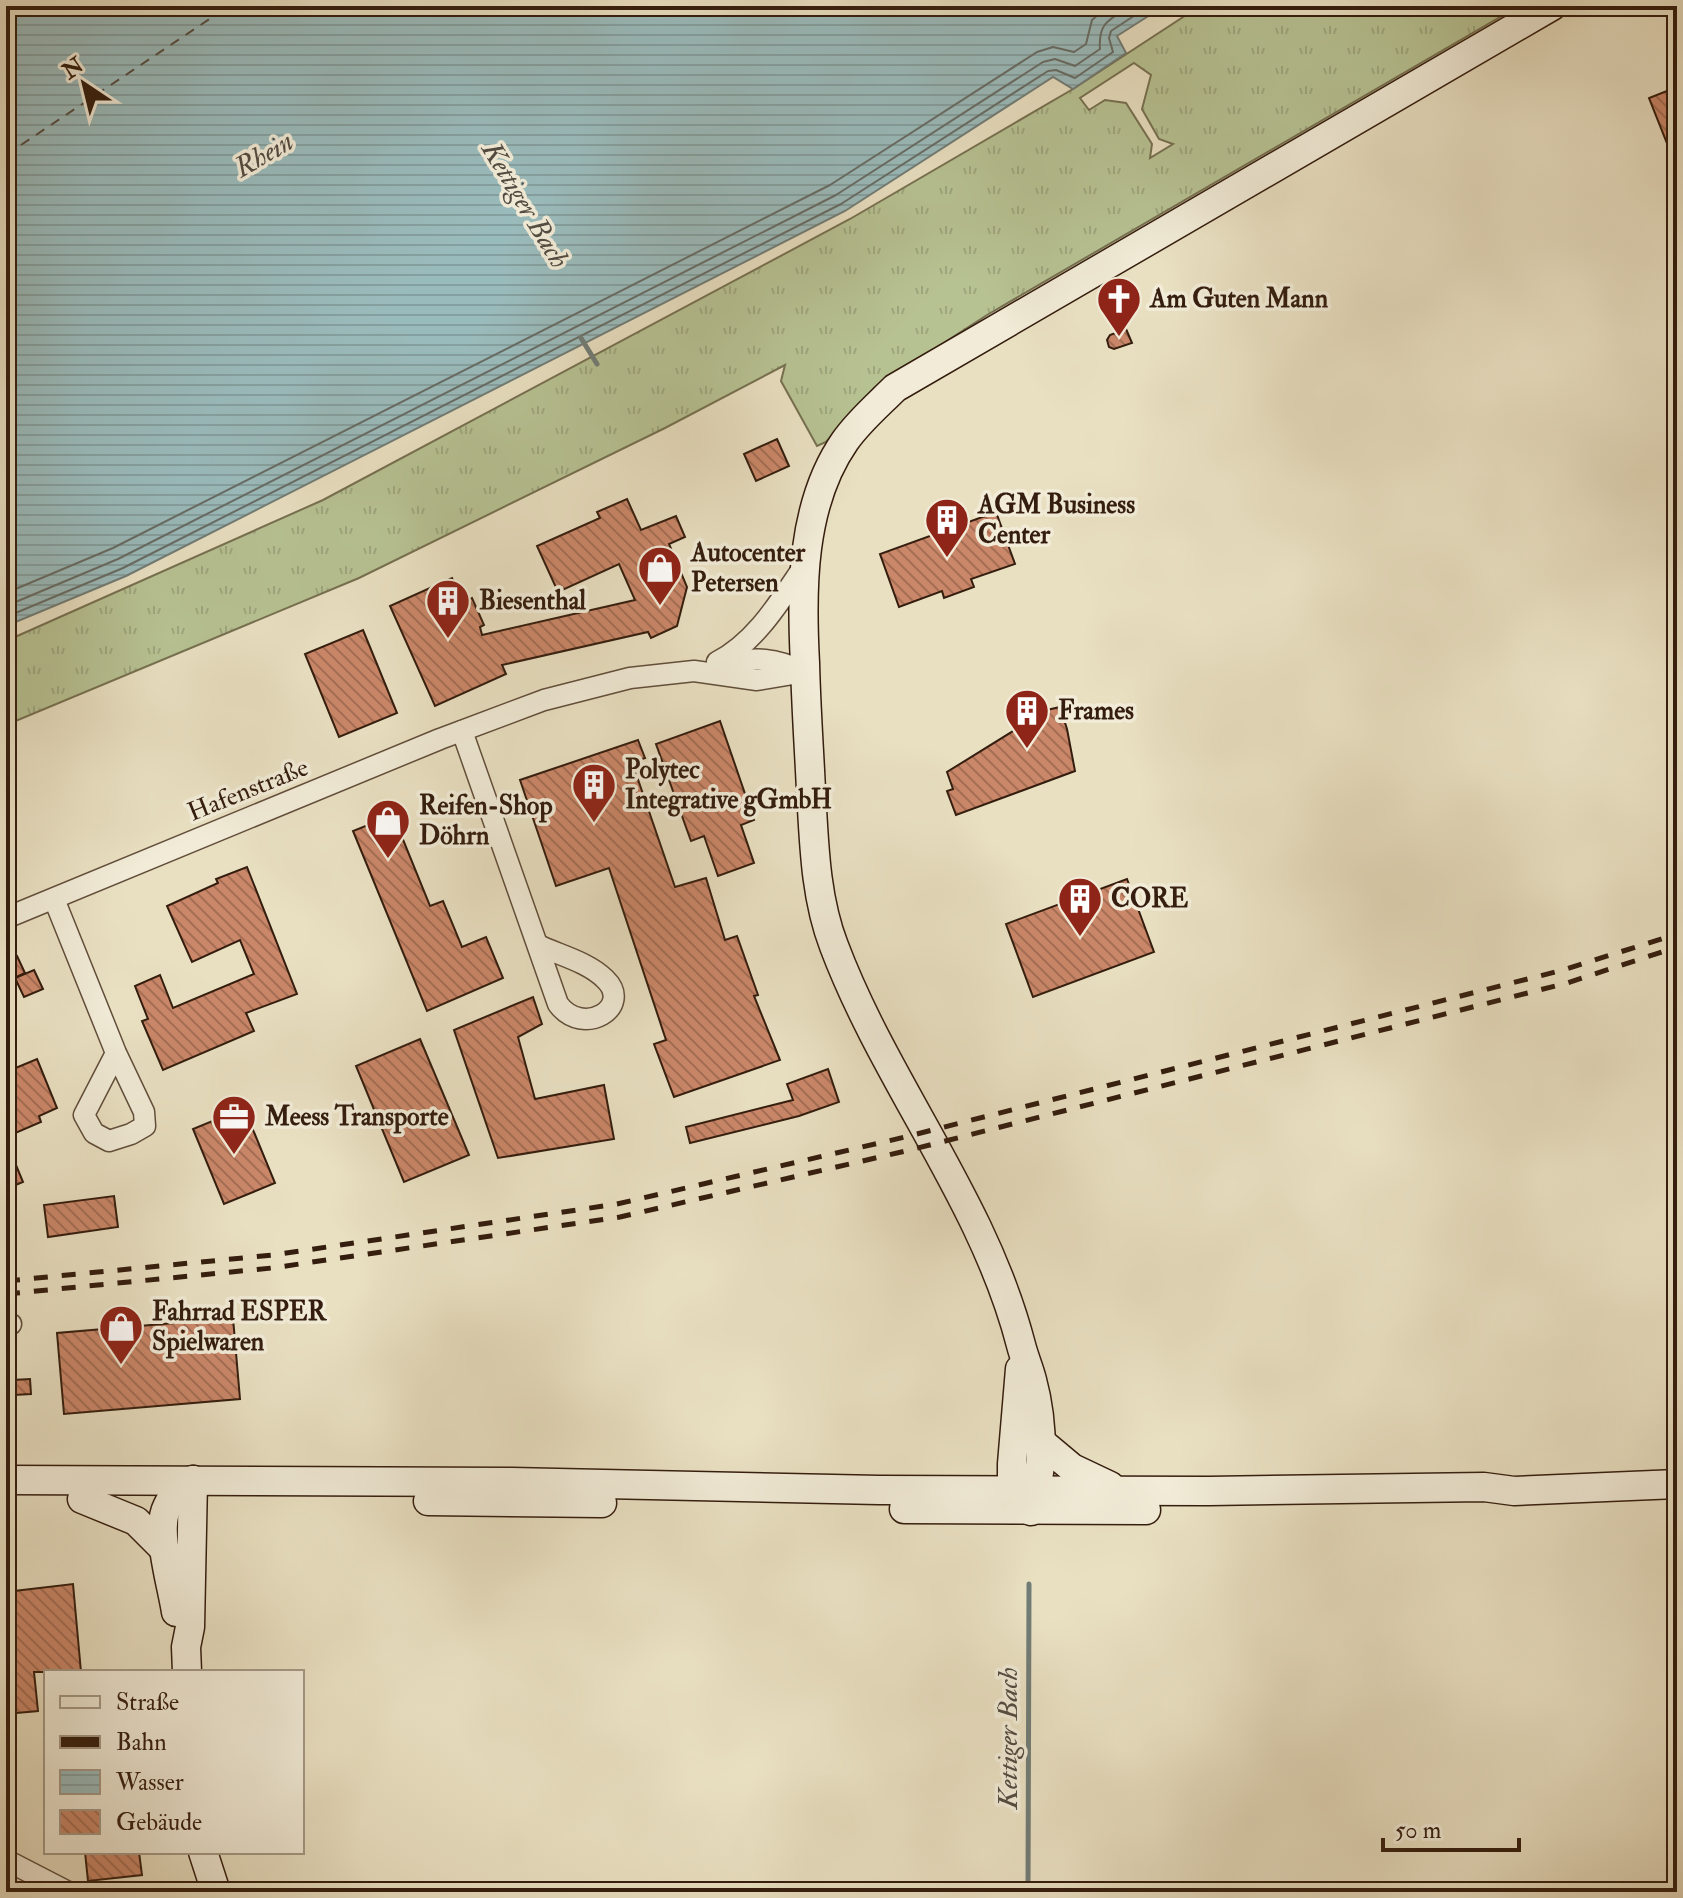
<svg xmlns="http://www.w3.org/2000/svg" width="1683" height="1898" font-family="'IM FELL Double Pica',serif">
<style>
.grass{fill:url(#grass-tufts);stroke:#767050;stroke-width:2;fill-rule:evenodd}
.water{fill:url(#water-rules);stroke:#717c76;stroke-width:2}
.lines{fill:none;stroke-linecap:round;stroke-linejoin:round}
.shore{stroke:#676c65;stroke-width:2}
.stream{stroke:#717c76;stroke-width:5}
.ferry{stroke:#534c42;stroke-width:2;stroke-dasharray:10 8;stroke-linecap:butt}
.building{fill:url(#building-back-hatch);stroke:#341d0e;stroke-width:2}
.street-casing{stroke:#614e3b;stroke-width:23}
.secondary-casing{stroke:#341d0e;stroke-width:31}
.street{stroke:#f1ebd7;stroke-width:20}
.secondary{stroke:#f1ebd7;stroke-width:28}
.rail{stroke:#341d0e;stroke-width:5;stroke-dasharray:14 14;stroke-linecap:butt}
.labels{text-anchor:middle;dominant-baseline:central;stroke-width:7;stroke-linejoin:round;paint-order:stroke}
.poi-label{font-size:26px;font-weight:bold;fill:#341d0e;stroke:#f1ebd7;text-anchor:start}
.street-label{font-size:26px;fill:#341d0e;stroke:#f1ebd7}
.water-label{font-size:28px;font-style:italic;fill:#534c42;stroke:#f1ebd7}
</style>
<defs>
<pattern id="grass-tufts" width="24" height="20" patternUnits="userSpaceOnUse" patternTransform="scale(2)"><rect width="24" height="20" fill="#b7c293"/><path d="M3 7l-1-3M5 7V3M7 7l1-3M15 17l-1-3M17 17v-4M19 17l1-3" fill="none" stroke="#9ea67e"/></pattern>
<pattern id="water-rules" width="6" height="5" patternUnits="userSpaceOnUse" patternTransform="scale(2)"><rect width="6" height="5" fill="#9abbbc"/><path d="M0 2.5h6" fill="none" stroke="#85a0a0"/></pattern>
<pattern id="building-back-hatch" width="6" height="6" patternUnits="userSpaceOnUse" patternTransform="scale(2)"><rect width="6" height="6" fill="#ca8769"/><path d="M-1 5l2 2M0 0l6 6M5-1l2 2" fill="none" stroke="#a56e55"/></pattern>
</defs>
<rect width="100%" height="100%" fill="#e9e0c2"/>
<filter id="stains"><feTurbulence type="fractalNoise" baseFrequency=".0025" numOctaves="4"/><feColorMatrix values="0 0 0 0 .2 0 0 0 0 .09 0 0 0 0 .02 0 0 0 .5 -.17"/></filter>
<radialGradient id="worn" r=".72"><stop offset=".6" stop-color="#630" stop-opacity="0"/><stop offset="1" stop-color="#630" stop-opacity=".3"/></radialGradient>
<path class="grass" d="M1200 6H1519L987 315 874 388 826 442 817 446 781 381 785 365 665 428 359 578 6 725V641L323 500 850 219 1073 89ZM1134 63 1151 75 1142 109 1159 139 1173 144 1150 158 1152 144 1126 103 1105 100 1089 110 1080 98Z"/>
<polygon class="water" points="6,6 1164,6 1117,36 1126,53 1073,89 1053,77 845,211 126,576 6,626"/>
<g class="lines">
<g class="shore">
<polyline points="6,593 113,548 830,185 1037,52 1053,47 1074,52 1086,44 1092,20 1108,6"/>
<path d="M6 606 118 559 836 195 1043 62 1055 59 1075 66 1100 49C1098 22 1110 19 1131 6"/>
<polyline points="6,617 123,568 841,204 1048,71 1056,70 1075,78 1113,52 1109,38 1111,31 1149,6"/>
</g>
<g class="stream">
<polyline points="581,338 597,364"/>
<polyline points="1028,1892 1029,1584"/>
</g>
<polyline class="ferry" points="6,155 229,6"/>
</g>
<g class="building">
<polygon points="1677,87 1677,166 1676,166 1649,98"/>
<polygon points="1126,329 1132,343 1114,349 1109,347 1107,340 1110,335"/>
<polygon points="777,439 789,466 756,481 744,454"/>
<polygon points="627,499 641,530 676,516 685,537 669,544 687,587 677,626 651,638 648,632 502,665 506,674 435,706 390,606 452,578 463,602 472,598 484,625 480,627 482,635 635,600 619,564 558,592 537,546 600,518 597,512"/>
<polygon points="996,512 1015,564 971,579 974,587 944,598 942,591 899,607 880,554"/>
<polygon points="363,630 397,713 339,737 305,654"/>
<polygon points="1060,707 1067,729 1075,771 956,815 947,791 953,789 947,772 1047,710"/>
<polygon points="720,721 754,820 741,825 754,863 718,876 704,836 691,841 656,744"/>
<polygon points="638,740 645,758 632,762 675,887 706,878 725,940 737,936 758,995 754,996 780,1060 674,1097 654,1044 666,1040 609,868 556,886 520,780"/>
<polygon points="393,815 430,906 443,901 462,947 486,937 503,978 427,1011 353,831"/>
<polygon points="247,867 297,994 246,1013 254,1031 163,1070 142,1021 148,1019 135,986 160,975 173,1008 254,974 240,940 192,962 167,906 218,883 216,879"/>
<polygon points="1127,879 1154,952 1033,997 1006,924"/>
<polygon points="17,956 25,973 6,982 6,961"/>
<polygon points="34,970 43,989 24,997 15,978"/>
<polygon points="533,997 542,1024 518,1037 535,1099 604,1085 614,1139 498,1158 454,1030"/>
<polygon points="420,1039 469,1155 404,1182 356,1066"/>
<polygon points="37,1059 57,1108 39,1116 41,1122 6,1137 6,1072"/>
<polygon points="828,1069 839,1102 799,1116 690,1143 686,1127 793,1100 787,1084"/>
<polygon points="244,1108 275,1183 224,1204 193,1129"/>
<polygon points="6,1141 23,1182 6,1189"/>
<polygon points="114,1196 118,1227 48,1237 44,1205"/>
<polygon points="233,1318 240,1399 64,1414 57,1333"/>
<polygon points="30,1379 31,1394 14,1395 13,1380"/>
<polygon points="73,1584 81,1672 34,1672 38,1711 6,1714 6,1592"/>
<polygon points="85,1852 139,1852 142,1875 88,1881"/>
</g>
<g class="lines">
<g class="street-casing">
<g id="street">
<path d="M717 662C756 642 780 601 804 566"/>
<path d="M724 662C758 658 773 657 805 672"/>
<path d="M462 731 558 1004C583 1038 634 1007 605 979 588 962 559 955 538 945"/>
<polyline points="54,899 116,1053 144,1112 145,1126 131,1134 109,1141 94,1133 84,1115 116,1053"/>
<polyline points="6,918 440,739 544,700 630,678 694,671 757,680 805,672"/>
<polyline points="6,1324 11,1324"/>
<polyline points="6,1860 68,1892"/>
</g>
</g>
<g class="secondary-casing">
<g id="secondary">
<polyline points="1041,1442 1072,1468 1110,1486"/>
<polyline points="6,1480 512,1482 879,1490 1209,1491 1484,1487 1514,1491 1677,1484"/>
<polyline points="82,1499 136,1521 165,1550"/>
<polyline points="428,1501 602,1503"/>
<polyline points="1012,1507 1012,1464 1020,1369"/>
<polyline points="904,1509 1146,1510"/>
<path d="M1031 1511C1035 1492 1041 1472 1041 1452 1041 1429 1038 1402 1032 1380 1029 1368 1024 1357 1021 1345 984 1201 886 1084 834 946 815 897 814 842 811 790 809 748 806 706 805 663 801 590 801 504 845 441 859 421 878 405 895 388L1552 6"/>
<path d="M176 1612C172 1585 155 1531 167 1507 172 1495 183 1487 193 1480"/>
<polyline points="187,1672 186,1647 190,1627 193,1480"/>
<polyline points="203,1852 216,1892"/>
</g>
</g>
<use href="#street" class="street"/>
<use href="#secondary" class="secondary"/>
<g class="rail">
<polyline points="6,1281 273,1255 617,1204 905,1137 1563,970 1677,934"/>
<polyline points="6,1294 272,1268 620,1217 910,1150 1567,983 1677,947"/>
</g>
</g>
<defs>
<g id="church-pin" transform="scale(2.3)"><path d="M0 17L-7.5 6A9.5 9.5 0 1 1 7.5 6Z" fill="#8f2418" stroke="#f1ebd7"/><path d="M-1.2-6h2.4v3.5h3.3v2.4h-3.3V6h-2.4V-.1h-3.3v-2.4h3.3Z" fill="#fff"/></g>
<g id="building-pin" transform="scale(2.3)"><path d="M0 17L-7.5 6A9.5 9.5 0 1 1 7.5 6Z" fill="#8f2418" stroke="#f1ebd7"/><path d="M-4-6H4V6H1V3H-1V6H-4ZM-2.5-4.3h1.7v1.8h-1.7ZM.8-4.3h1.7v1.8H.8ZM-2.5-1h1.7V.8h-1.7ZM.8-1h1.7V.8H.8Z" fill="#fff"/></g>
<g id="shop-pin" transform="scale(2.3)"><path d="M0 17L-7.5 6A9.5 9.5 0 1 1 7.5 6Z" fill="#8f2418" stroke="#f1ebd7"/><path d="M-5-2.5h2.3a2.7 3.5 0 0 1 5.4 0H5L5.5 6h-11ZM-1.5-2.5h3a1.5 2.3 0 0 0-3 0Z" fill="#fff"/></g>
<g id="office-pin" transform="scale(2.3)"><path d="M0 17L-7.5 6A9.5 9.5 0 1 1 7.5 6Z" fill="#8f2418" stroke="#f1ebd7"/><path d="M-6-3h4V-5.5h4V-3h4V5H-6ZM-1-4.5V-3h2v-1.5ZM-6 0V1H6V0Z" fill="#fff"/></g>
</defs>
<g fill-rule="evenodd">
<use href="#church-pin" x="1119" y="299"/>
<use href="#building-pin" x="947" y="520"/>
<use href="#shop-pin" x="660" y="568"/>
<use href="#building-pin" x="448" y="601"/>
<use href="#building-pin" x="1027" y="711"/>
<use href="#building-pin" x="594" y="785"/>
<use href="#shop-pin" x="388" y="821"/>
<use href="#building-pin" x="1080" y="899"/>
<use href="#office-pin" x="234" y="1117"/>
<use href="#shop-pin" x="121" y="1327"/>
</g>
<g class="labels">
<g class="poi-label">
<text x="1150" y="299">Am Guten Mann</text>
<text x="978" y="505">AGM Business<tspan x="978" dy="30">Center</tspan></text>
<text x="691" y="553">Autocenter<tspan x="691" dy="30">Petersen</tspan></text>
<text x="479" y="601">Biesenthal</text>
<text x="1058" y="711">Frames</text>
<text x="625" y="770">Polytec<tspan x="625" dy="30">Integrative gGmbH</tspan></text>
<text x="419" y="806">Reifen-Shop<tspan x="419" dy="30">Döhrn</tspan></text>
<text x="1111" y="899">CORE</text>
<text x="265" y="1117">Meess Transporte</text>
<text x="152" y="1312">Fahrrad ESPER<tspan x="152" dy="30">Spielwaren</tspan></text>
</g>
<g class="street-label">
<text transform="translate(248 790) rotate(-22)">Hafenstraße</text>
</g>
<g class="water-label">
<text transform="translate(264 155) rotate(-30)">Rhein</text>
<text transform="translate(525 205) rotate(59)">Kettiger Bach</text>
<text transform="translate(1008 1738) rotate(-90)">Kettiger Bach</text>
</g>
</g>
<rect width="1683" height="1898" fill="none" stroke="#e9e0c2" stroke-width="32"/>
<rect x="8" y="8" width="1667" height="1882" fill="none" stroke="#341d0e" stroke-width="4"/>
<rect x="16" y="16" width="1651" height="1866" fill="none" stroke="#341d0e" stroke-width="2"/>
<rect x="44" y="1670" width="260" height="184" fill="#f1ebd7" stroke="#a59987" stroke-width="2"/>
<rect x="60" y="1696" width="40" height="12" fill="#f1ebd7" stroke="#a59987" stroke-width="2"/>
<text x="116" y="1710" font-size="24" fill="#341d0e">Straße</text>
<rect x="60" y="1736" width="40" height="12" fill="#341d0e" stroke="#a59987" stroke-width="2"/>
<text x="116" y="1750" font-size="24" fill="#341d0e">Bahn</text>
<rect x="60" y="1770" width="40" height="24" fill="url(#water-rules)" stroke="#a59987" stroke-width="2"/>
<text x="116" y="1790" font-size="24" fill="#341d0e">Wasser</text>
<rect x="60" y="1810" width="40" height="24" fill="url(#building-back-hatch)" stroke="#a59987" stroke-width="2"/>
<text x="116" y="1830" font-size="24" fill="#341d0e">Gebäude</text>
<g transform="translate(84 84) rotate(325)" stroke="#f1ebd7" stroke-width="6" paint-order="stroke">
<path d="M0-6L14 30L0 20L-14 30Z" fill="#341d0e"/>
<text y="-12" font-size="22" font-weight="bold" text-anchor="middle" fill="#341d0e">N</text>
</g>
<path d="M1383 1838v12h136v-12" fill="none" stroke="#341d0e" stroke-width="4"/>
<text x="1395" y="1838" font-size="24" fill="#341d0e" stroke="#f1ebd7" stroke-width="6" paint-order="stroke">50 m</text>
<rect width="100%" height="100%" filter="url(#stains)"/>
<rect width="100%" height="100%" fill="url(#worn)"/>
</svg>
